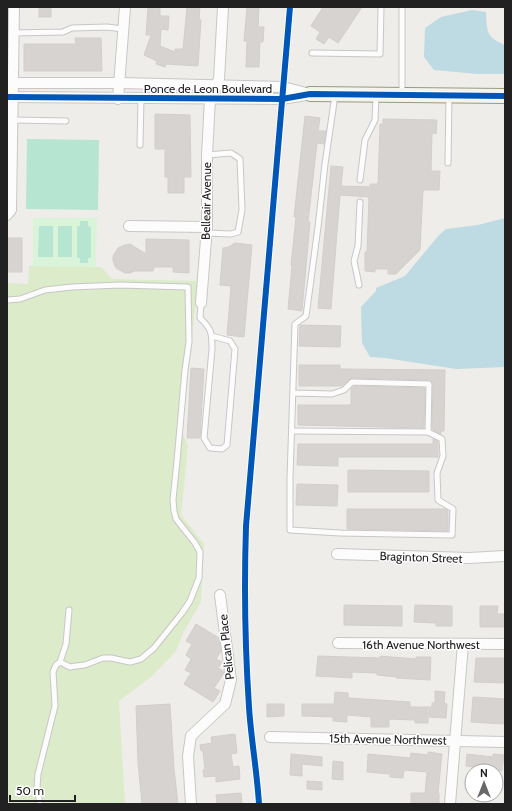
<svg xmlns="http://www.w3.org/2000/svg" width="512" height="811" font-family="Cabin,sans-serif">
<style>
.grass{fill:#dcebca}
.park{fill:#d9f4d9}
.pitch{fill:#b6e5d1}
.water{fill:#bedae2}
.building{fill:#d6d3d1;stroke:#d2cfcb}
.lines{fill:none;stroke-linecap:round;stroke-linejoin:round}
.lane-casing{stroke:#c8c7c6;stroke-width:7}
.street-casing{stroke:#c8c7c6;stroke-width:12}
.secondary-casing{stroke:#989982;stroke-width:16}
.lane{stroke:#fdfcfc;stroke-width:5}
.street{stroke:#fdfcfc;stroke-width:10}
.secondary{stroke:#f4f4ed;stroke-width:14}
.cycleway-casing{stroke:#fff;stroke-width:8}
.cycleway{stroke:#0057b8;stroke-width:6}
.labels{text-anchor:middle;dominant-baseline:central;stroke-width:3;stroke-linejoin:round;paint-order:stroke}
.street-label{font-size:12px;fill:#212121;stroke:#fff}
</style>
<rect width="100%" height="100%" fill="#efedea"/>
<polygon class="grass" points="29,266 101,267 112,279 198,281 182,432 188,446 181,515 204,544 201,602 184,631 176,651 151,677 119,701 125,804 7,804 7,283 28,284"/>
<polygon class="park" points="33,218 97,218 96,267 33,266"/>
<g class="pitch">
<polygon points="27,139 99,140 98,210 26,209"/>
<polygon points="80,221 88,221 88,226 91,227 91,258 88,258 88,263 80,263 80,258 77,258 77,226 80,226"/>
<polygon points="39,226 53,226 53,257 38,257"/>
<rect x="58" y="226" width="14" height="31"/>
</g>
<g class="water">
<path d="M472 10 486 12C487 32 486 37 505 45V74H477L434 70 424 57 425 28 441 17Z"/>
<polygon points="505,218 505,367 456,369 385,358 370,357 362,343 361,307 376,291 376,288 405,276 439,235 446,229 478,225"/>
</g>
<g class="building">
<rect x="39" y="7" width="12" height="10"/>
<polygon points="148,7 160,7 160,16 169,16 168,30 161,29 160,46 175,52 175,49 183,49 187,7 200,7 199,19 201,20 198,66 166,64 165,67 156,64 157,61 144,55 151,35 146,35"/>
<polygon points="247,7 259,7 258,27 264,27 263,42 260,42 259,67 246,67 247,41 244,41"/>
<polygon points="323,7 362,7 338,43 329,37 324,44 316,39 320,32 311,26"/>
<polygon points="75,38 101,38 102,71 24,71 24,44 76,44"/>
<polygon points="155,114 190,115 191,177 184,177 184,193 168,193 168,177 165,177 165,149 155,149"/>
<polygon points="305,116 320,118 318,131 326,131 324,144 317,143 308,222 310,222 302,311 288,309 292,266 291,265 296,217 294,217"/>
<polygon points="383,119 437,120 436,134 432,133 431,171 440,171 439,190 423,190 420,250 396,274 388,274 388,269 375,269 375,272 365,271 365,252 367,252 369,197 340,195 331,309 318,308 331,166 343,167 341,186 370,187 370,184 378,184 380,124 383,124"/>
<rect x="7" y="238" width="15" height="34"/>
<polygon points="146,239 189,240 189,273 173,272 173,267 154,267 153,271 134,271 130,273 125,273 116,268 113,261 113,256 118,248 125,245 130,244 146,254"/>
<polygon points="235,243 252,245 244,337 227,335 231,286 220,285 223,248 229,247"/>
<polygon points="300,325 341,326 340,347 299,346"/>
<polygon points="299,365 340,365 340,369 445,370 444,431 441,431 441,434 433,430 433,428 432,428 433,384 431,380 352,378 342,386 299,386"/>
<polygon points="191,368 204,369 200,438 187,438"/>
<polygon points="354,386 425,388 424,428 298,425 298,405 351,405 351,389"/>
<polygon points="433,439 438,442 438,457 338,457 338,466 297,465 298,444 433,444"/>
<polygon points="348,470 429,471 429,492 348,492"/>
<polygon points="297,484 338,485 337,506 296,505"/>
<polygon points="347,509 446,509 448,511 448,531 347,529"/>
<polygon points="344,605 402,606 402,626 344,625"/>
<polygon points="415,605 452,606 452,626 436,626 436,623 414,622"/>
<polygon points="480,606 498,606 497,614 505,614 505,627 480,627"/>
<polygon points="196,624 219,638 221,651 216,659 222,662 218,668 223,671 224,673 214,688 220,691 213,702 184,684 191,673 185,670 191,659 186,655 192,644 186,641"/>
<polygon points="318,656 380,658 380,656 416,659 416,657 431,657 430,680 396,678 397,677 377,675 377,673 352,672 352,678 316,676"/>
<polygon points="476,658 505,658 505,683 474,682"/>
<polygon points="435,691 445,692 444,703 447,704 446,718 428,717 428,723 415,723 415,720 389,719 389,727 371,727 371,717 347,715 347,722 333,721 333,717 302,716 302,704 334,704 335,692 348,693 348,698 410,702 410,707 432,707 432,703 435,703"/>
<polygon points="473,697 505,699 504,724 471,722"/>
<polygon points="170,704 174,769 178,804 142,804 138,763 136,706"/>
<polygon points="267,704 284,704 284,716 267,717"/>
<polygon points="235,734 237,753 231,754 233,767 239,766 240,779 216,782 216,776 204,777 203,770 205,770 203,751 201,751 200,745 212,743 211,737"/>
<polygon points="428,752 442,754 438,793 439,793 439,803 411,803 411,793 425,793 427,772 404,770 403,778 390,777 390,774 367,772 368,754 410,758 411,753 428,755"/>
<polygon points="291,754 322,757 322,766 302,764 302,776 290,775"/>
<polygon points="467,754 493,757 493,754 504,755 502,771 466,766"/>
<polygon points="333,761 343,762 343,780 332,779"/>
<polygon points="307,781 322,782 322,790 307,789"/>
<polygon points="241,793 242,804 217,804 216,795"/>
</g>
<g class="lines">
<g class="lane-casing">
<g id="lane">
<polyline points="13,33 63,32 72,28 107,27 123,29"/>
<polyline points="312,53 380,54 381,7"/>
<polyline points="402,94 402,7"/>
<polyline points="13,120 66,121"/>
<polyline points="140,145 141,99"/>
<polyline points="448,163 449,96"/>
<polyline points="360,180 365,140 375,120 376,96"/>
<polyline points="207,233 231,234 238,232 242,210 240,159 231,153 207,155"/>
<polyline points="359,285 354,261 358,246 360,202"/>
<polyline points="7,300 20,299 45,290 72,287 120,285 188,287 189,342 185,370 177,461 173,500 174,511 176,519 195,543 200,552 199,578 190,601 182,613 154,648 141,659 130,662 111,658 103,658 85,665 76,666 70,667 60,662 56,665 53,672 55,706 38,774 37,787 40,804"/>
<path d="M201 303 200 318C212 329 212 334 212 349L204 438 210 448 222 449 227 445 235 349 230 341 212 336"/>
<polyline points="293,393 332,394 344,390 352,382 429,384 428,432 442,439 443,456 437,473 438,500 453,509 452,535 340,533 290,530 290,478 295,324 306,316 318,227 325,164 335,95"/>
<polyline points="292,431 428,432"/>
<polyline points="60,662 66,644 69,610"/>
</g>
</g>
<g class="street-casing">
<g id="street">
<polyline points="7,83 120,83 283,87 310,94"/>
<polyline points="7,97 282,99 306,95"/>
<polyline points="118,99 125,7"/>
<polyline points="7,215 11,210 14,7"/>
<polyline points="129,226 207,227"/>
<polyline points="201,303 207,227 207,155 210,99 219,79 223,7"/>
<polyline points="337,554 469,558 505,556"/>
<polyline points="338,643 505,644"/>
<polyline points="270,737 505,742"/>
<polyline points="191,804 188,756 191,736 225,704 231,680 220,595"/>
<polyline points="450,804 463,644"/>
</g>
</g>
<g class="secondary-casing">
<polyline id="secondary" points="310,94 505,96"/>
</g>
<use href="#lane" class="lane"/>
<use href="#street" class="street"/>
<use href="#secondary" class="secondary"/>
<g class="cycleway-casing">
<g id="cycleway">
<polyline points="7,97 282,99 310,94 505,96"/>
<path d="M259 804C257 771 251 739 249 707 245 647 244 587 246 526L290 7"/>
</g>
</g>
<use href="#cycleway" class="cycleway"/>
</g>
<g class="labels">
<g class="street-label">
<text x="208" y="88">Ponce de Leon Boulevard</text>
<text transform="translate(206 201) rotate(-89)">Belleair Avenue</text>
<text transform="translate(421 557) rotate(2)">Braginton Street</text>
<text x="421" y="644">16th Avenue Northwest</text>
<text transform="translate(226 647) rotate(-96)">Pelican Place</text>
<text transform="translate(388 739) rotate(1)">15th Avenue Northwest</text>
</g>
</g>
<rect width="512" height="811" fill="none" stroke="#212121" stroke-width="16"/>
<g transform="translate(484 783)"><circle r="19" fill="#ffffff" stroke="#a6a6a6"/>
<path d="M0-3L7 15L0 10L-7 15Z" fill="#696867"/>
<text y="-6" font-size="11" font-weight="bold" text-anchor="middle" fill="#212121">N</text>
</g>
<path d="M10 795v6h65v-6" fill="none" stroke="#212121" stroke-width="2"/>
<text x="16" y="795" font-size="12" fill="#212121" stroke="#ffffff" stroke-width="3" paint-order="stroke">50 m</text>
</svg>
